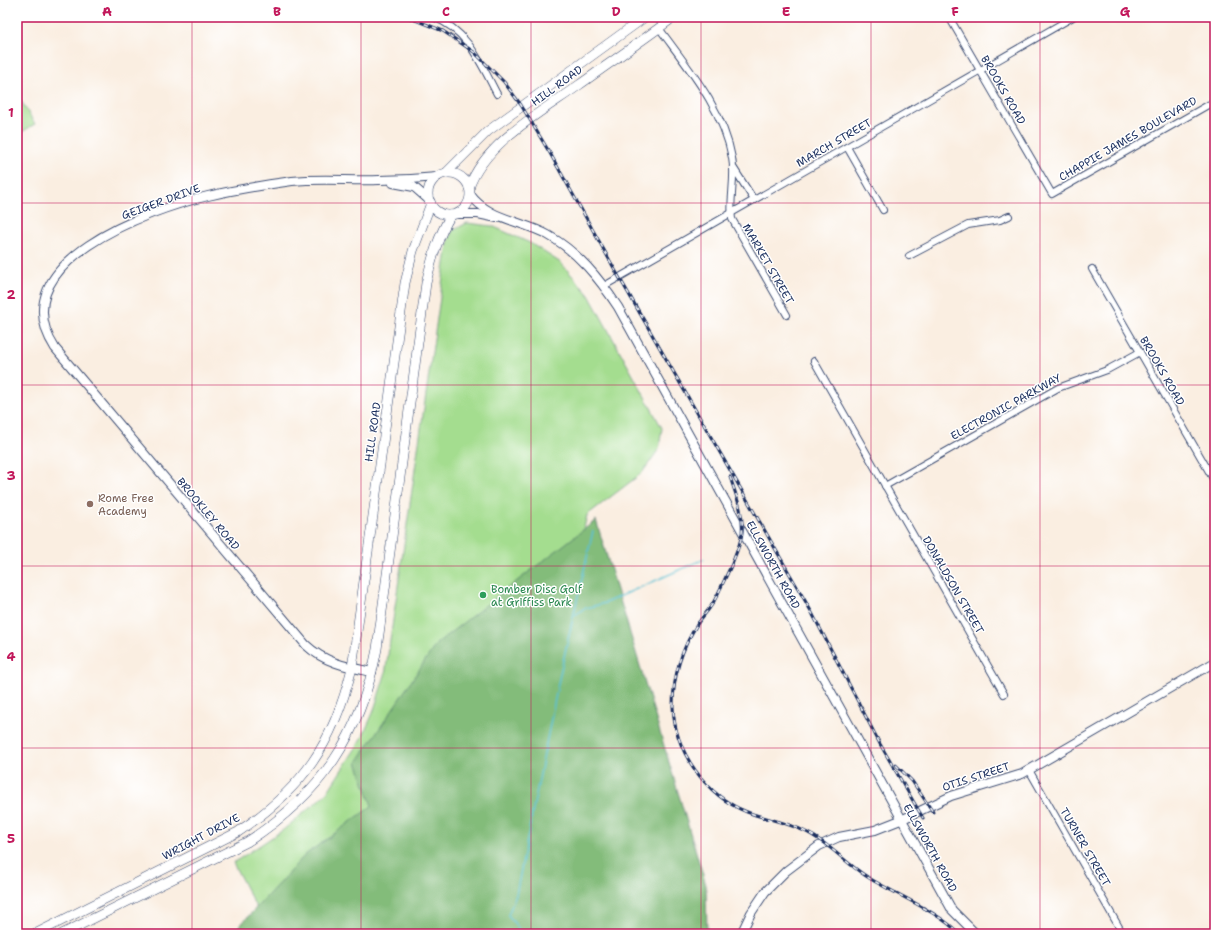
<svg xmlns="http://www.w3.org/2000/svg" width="1232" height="951" font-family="'Shantell Sans',sans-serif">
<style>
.green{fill:#a4dd8f;stroke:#608676}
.forest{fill:#83bc7a;stroke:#4f766c}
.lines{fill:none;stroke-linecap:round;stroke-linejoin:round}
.stream{stroke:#57c1d3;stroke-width:1.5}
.street-casing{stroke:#3c4c72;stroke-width:8}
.secondary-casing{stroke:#3c4c72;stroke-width:10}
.primary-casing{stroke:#3c4c72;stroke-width:10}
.street{stroke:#fff;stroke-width:6}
.secondary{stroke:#fff;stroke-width:8}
.primary{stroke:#fff;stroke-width:9}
.rail-casing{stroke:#1b2f5e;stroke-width:3}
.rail{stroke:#fff;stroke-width:1.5;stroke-dasharray:4.5;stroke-linecap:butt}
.grid{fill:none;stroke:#c2185b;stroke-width:1;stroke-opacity:0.55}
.education-dot{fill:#8d6e63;stroke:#fff;stroke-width:1.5}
.leisure-dot{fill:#2e9e5b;stroke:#fff;stroke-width:1.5}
.labels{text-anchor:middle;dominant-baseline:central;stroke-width:3;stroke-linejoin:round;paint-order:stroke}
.street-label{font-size:11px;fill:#1b2f5e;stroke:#fff}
.education-label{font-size:11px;fill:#785e54;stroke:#fff;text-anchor:start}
.leisure-label{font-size:11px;fill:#27864d;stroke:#fff;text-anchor:start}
.neatline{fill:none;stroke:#c2185b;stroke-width:1.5}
.grid-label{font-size:13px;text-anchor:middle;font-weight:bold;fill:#c2185b}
</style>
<rect width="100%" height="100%" fill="#fff"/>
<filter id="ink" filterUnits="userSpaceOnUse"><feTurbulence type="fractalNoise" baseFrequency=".025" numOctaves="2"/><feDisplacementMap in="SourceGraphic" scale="8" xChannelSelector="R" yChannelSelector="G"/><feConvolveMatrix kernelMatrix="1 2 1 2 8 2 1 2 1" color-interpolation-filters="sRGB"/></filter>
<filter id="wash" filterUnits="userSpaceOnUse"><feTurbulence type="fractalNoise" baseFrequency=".012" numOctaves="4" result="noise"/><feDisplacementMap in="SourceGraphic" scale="16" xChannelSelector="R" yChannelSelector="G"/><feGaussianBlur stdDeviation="0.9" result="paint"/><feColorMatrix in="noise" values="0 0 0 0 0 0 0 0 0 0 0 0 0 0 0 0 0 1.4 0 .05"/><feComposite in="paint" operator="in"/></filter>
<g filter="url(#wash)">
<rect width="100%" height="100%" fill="#faeee1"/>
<g class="green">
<polygon points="17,94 35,124 17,135"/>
<polygon points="467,223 492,226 530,243 561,263 589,295 662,428 659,449 642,473 587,515 549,682 270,934 233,863 283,830 326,794 361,740 373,713 385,675 448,243 452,231"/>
</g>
<polygon class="forest" points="596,520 706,885 707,934 232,934 305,855 372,806 357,762 437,643"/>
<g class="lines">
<g class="stream">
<polyline points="574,616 583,609 605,603 704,559"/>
<polyline points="520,934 518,928 508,915 516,895 560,674 593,531"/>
</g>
</g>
</g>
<g filter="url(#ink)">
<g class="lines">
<g class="street-casing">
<g id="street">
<path d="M433 17C468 30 481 64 497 94"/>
<polyline points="949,17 1052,194 1215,101"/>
<path d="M659 28C688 68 723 108 732 158 736 178 729 199 732 219L787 315"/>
<polyline points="847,147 883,210"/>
<polyline points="733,167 754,200"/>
<polyline points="909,256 968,225 1000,220 1009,216"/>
<polyline points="1092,269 1215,482"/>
<polyline points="604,286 1073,17"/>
<polyline points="814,361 1004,694"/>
<polyline points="885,486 1058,388 1107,370 1140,352"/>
<polyline points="1029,770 1123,934"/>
</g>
</g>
<g class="secondary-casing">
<g id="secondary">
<polyline points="393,183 414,187 430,201"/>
<path d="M470 194C487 219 523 221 548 235 578 252 599 278 618 307L952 910 976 934"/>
<polyline points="456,214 478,214 497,218"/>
<path d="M372 672C348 667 325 663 306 645L55 348C0 263 148 210 208 196 236 189 264 185 292 181 321 178 350 181 379 180 399 180 418 179 437 177"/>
<polyline points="741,934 751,913 765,892 786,871 819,846 839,837 875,830 903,819 951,796 1022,774 1215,662"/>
</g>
</g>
<g class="primary-casing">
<g id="primary">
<polyline points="446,173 488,131 645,17"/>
<circle cx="449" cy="194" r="21"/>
<path d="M469 188C484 143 543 111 579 85 611 62 643 40 674 17"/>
<path d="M35 934 238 832C303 788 333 745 352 668L405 283 413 251 431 203"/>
<path d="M62 934 247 842C322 793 360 737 377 649L426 283C432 258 438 236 451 215"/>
</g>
</g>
<use href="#street" class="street"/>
<use href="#secondary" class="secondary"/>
<use href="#primary" class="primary"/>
<g class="rail-casing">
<g id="rail">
<polyline points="408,17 443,31 474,52 504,82 521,105 551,155 619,277 811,611 880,744 923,818"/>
<path d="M730 477C736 495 744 514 742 533 741 543 735 556 731 566 725 578 720 591 713 603 709 610 703 616 698 623 681 649 673 675 673 706 674 751 706 796 747 812 766 819 786 822 804 831 828 842 844 862 866 876 890 892 942 913 959 934"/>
<polyline points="896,765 912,781 933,812"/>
</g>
</g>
<use href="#rail" class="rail"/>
</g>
</g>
<path class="grid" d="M192 17V934M361 17V934M531 17V934M701 17V934M871 17V934M1040 17V934M17 203H1215M17 385H1215M17 566H1215M17 748H1215"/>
<circle class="education-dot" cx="90" cy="504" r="4"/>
<circle class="leisure-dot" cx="483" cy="595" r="4"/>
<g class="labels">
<g class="street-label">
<text transform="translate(557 86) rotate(-36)">HILL ROAD</text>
<text transform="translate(1003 90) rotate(60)">BROOKS ROAD</text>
<text transform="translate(1128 139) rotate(-30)">CHAPPIE JAMES BOULEVARD</text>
<text transform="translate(834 143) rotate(-30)">MARCH STREET</text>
<text transform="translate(161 202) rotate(-20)">GEIGER DRIVE</text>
<text transform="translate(768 264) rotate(60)">MARKET STREET</text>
<text transform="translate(1162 371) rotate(60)">BROOKS ROAD</text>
<text transform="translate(1006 407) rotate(-29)">ELECTRONIC PARKWAY</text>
<text transform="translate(373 432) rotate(-82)">HILL ROAD</text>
<text transform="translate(208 514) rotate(50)">BROOKLEY ROAD</text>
<text transform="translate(773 565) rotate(61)">ELLSWORTH ROAD</text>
<text transform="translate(953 585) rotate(60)">DONALDSON STREET</text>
<text transform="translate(976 777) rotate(-18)">OTIS STREET</text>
<text transform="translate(201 837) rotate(-28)">WRIGHT DRIVE</text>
<text transform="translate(1085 847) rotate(60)">TURNER STREET</text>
<text transform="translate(930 848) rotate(61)">ELLSWORTH ROAD</text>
</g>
<g class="education-label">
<text x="98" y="498">Rome Free<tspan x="98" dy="13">Academy</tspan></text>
</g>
<g class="leisure-label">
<text x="491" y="589">Bomber Disc Golf<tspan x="491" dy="13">at Griffiss Park</tspan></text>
</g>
</g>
<rect width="1232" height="951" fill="none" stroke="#fff" stroke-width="44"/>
<rect x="22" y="22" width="1188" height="907" class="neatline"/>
<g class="grid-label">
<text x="107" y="16">A</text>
<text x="277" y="16">B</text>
<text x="446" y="16">C</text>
<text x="616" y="16">D</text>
<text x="786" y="16">E</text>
<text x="955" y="16">F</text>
<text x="1125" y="16">G</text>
<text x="11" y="117">1</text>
<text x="11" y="299">2</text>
<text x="11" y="480">3</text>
<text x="11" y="661">4</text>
<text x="11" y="843">5</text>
</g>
</svg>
